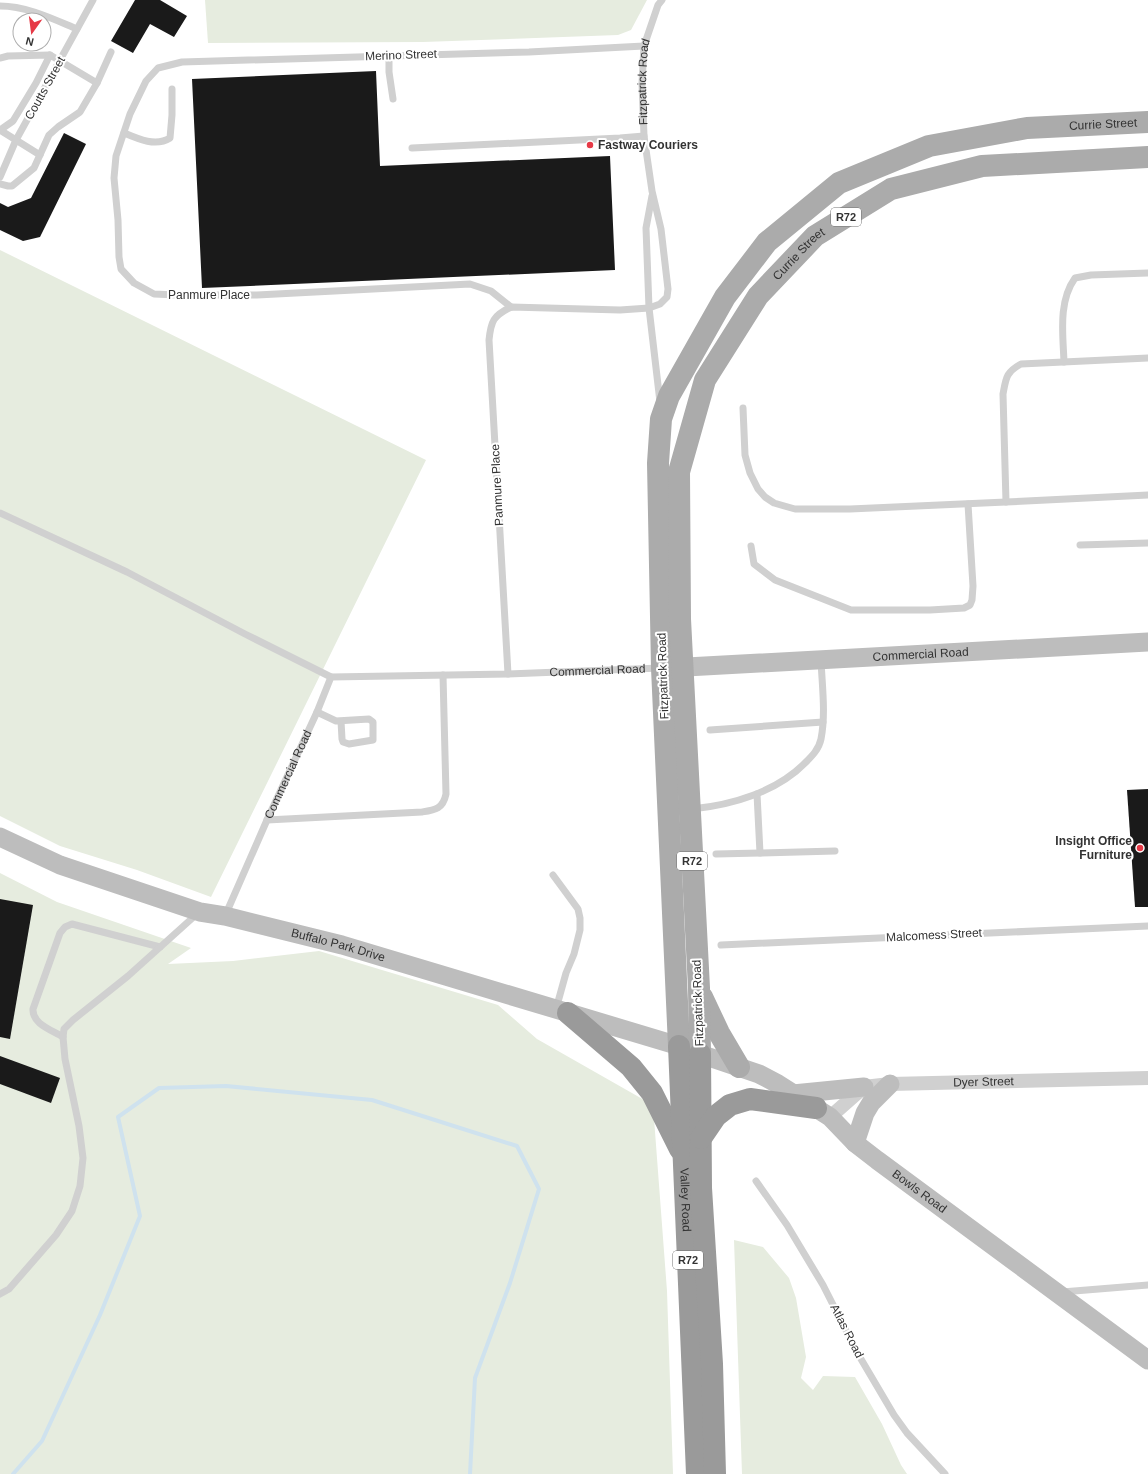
<svg xmlns="http://www.w3.org/2000/svg" width="1148" height="1474" font-family="Arial,sans-serif">
<style>
.green{fill:#e6ecdf}
.lines{fill:none;stroke-linecap:round;stroke-linejoin:round}
.stream{stroke:#cfe2ee;stroke-width:4}
.building{fill:#1a1a1a}
.lane{stroke:#d0d0d0;stroke-width:7}
.street{stroke:#d0d0d0;stroke-width:14}
.secondary{stroke:#bdbdbd;stroke-width:19}
.primary{stroke:#ababab;stroke-width:22}
.highway{stroke:#9a9a9a;stroke-width:22}
.poi-dot{fill:#e63946;stroke:#fff;stroke-width:1.5}
.labels{text-anchor:middle;dominant-baseline:central;stroke-width:4;stroke-linejoin:round;paint-order:stroke}
.shield{fill:#fff;stroke:#707070;stroke-width:1}
.shield-label{font-size:11px;font-weight:bold;fill:#333}
.street-label{font-size:12px;fill:#333;stroke:#fff}
.poi-label{font-size:12px;font-weight:bold;fill:#333;stroke:#fff;text-anchor:start}
</style>
<rect width="100%" height="100%" fill="#fff"/>
<g class="green">
<polygon points="205,0 647,0 631,30 618,35 423,42 208,43"/>
<polygon points="0,250 426,460 211,897 137,870 60,846 0,816"/>
<polygon points="0,873 57,902 191,948 168,964 233,961 319,951 498,1005 537,1039 653,1105 667,1291 673,1474 0,1474"/>
<polygon points="734,1240 763,1247 789,1278 796,1298 806,1357 801,1378 813,1390 823,1376 855,1377 882,1424 901,1465 907,1474 742,1474"/>
</g>
<g class="lines">
<polyline class="stream" points="13,1474 42,1441 100,1315 140,1216 118,1117 159,1088 226,1086 372,1100 517,1146 539,1189 510,1283 475,1378 470,1474"/>
</g>
<g class="building">
<polygon points="135,0 160,0 187,16 174,37 150,24 133,53 111,41"/>
<polygon points="376,71 380,166 610,156 615,270 202,288 192,79"/>
<polygon points="64,133 86,144 40,237 23,241 0,230 0,203 8,207 31,198"/>
<polygon points="1148,789 1148,907 1135,907 1127,790"/>
<polygon points="0,899 33,905 10,1039 0,1037"/>
<polygon points="0,1056 60,1078 51,1103 0,1084"/>
</g>
<g class="lines">
<g class="lane">
<path d="M0 6C27 6 53 19 77 29"/>
<polyline points="389,55 389,72 393,99"/>
<polyline points="0,58 8,56 50,55 97,83 111,52"/>
<polyline points="0,130 13,121 36,83 50,55"/>
<polyline points="0,130 40,155"/>
<path d="M124 133C138 139 156 147 170 138L172 115V89"/>
<polyline points="412,148 620,138 644,136"/>
<polyline points="0,177 16,140 93,0"/>
<polyline points="0,184 8,186 12,186 34,168 49,135 58,127 80,112 97,83"/>
<polyline points="652,196 646,228 649,308 660,402"/>
<polyline points="511,307 491,291 470,284 257,295 177,295 154,294 134,283 121,269 119,257 118,220 114,178 116,156 130,114 146,81 158,68 182,62 529,52 644,46"/>
<path d="M1064 362C1063 334 1058 302 1075 278L1091 275 1148 273"/>
<polyline points="743,408 745,455 750,473 758,489 765,497 774,503 795,509 850,509 1006,502 1148,495"/>
<path d="M1006 502 1003 394C1006 378 1006 372 1021 364L1148 358"/>
<polyline points="0,513 127,572 245,634 331,677"/>
<polyline points="1080,545 1148,543"/>
<polyline points="751,546 754,564 775,580 851,610 930,610 964,608 970,605 972,600 973,586 968,504"/>
<path id="s1" d="M508 674 489 340C491 321 493 316 511 307L620 310 649 308 660 304 667 297 668 289 661 229 652 191 644 136 642 83 644 46 658 5 662 0"/>
<polyline points="317,712 336,721 369,719 373,722 373,740 349,744 343,742 342,739 341,721"/>
<polyline points="710,730 823,722"/>
<polyline points="757,794 760,853 835,851"/>
<path d="M692 809C732 805 777 792 806 762 812 756 819 749 821 739 826 714 822 685 821 660"/>
<path d="M267 820 422 812C435 810 443 809 446 794L443 675"/>
<polyline points="716,854 760,853"/>
<polyline points="553,875 578,909 580,918 580,930 574,954 566,973 556,1009"/>
<path id="s2" d="M225 916 267 820 317 712 331 677 508 674 660 668"/>
<polyline points="721,945 1148,926"/>
<path d="M63 1037C52 1030 32 1024 33 1009L60 933 65 927 72 924 160 947"/>
<polyline points="756,1181 787,1225 823,1285 858,1354 894,1415 907,1433 945,1474"/>
<polyline points="1062,1292 1148,1285"/>
<polyline points="0,1294 9,1289 56,1235 72,1211 80,1186 83,1158 79,1126 65,1059 63,1037 64,1029 73,1020 128,976 198,913"/>
</g>
<path class="street" id="s3" d="M830 1117 864 1087 890 1084 1148 1078"/>
<g class="secondary">
<path id="s4" d="M668 668 1148 642"/>
<path id="s5" d="M0 837 60 865 200 912 225 916 342 945 679 1046 700 1054 759 1074 778 1084 830 1117 855 1143 877 1160 1148 1360"/>
<polyline points="793,1094 864,1087"/>
<polyline points="855,1143 865,1113 871,1103 890,1084"/>
</g>
<g class="primary">
<polyline points="702,997 719,1033 739,1067"/>
<path id="s6" d="M679 1046 662 668 658 463 661 419 669 396 725 297 767 242 839 183 929 146 1027 128 1148 122"/>
<path id="s7" d="M700 1054 699 988 680 619 679 472 705 380 758 296 815 236 891 189 982 166 1148 157"/>
</g>
<g class="highway">
<polyline points="568,1013 631,1067 652,1093 680,1149"/>
<path id="s8" d="M679 1046 697 1474"/>
<polyline points="700,1054 701,1188 712,1364 715,1474"/>
<polyline points="701,1138 716,1116 730,1105 750,1099 816,1108"/>
</g>
</g>
<g class="poi-dot">
<circle cx="590" cy="145" r="4"/>
<circle cx="1140" cy="848" r="4"/>
</g>
<g class="labels">
<g class="shield">
<rect x="831" y="208" width="30" height="18" rx="3"/>
<rect x="677" y="852" width="30" height="18" rx="3"/>
<rect x="673" y="1251" width="30" height="18" rx="3"/>
</g>
<g class="shield-label">
<text x="846" y="217">R72</text>
<text x="692" y="861">R72</text>
<text x="688" y="1260">R72</text>
</g>
<g class="street-label">
<text transform="translate(401 55) rotate(-2)">Merino Street</text>
<text stroke="none"><textPath href="#s1" startOffset="754">Fitzpatrick Road</textPath></text>
<text transform="translate(45 88) rotate(-61)">Coutts Street</text>
<text stroke="none"><textPath href="#s6" startOffset="1201">Currie Street</textPath></text>
<text stroke="none"><textPath href="#s7" startOffset="836">Currie Street</textPath></text>
<text x="209" y="295">Panmure Place</text>
<text transform="translate(497 485) rotate(-93)">Panmure Place</text>
<text stroke="none"><textPath href="#s4" startOffset="253">Commercial Road</textPath></text>
<text stroke="none"><textPath href="#s2" startOffset="528">Commercial Road</textPath></text>
<text transform="translate(663 676) rotate(-92)">Fitzpatrick Road</text>
<text stroke="none"><textPath href="#s2" startOffset="155">Commercial Road</textPath></text>
<text transform="translate(934 935) rotate(-3)">Malcomess Street</text>
<text stroke="none"><textPath href="#s5" startOffset="356">Buffalo Park Drive</textPath></text>
<text transform="translate(698 1003) rotate(-92)">Fitzpatrick Road</text>
<text stroke="none"><textPath href="#s3" startOffset="165">Dyer Street</textPath></text>
<text stroke="none"><textPath href="#s5" startOffset="996">Bowls Road</textPath></text>
<text stroke="none"><textPath href="#s8" startOffset="154">Valley Road</textPath></text>
<text transform="translate(847 1331) rotate(63)">Atlas Road</text>
</g>
<g class="poi-label">
<text x="598" y="145">Fastway Couriers</text>
<text x="1132" y="841" text-anchor="end">Insight Office<tspan x="1132" dy="14">Furniture</tspan></text>
</g>
</g>
<g transform="translate(32 32) rotate(194)"><circle r="19" fill="#ffffff" stroke="#adadad"/>
<path d="M0-3L7 15L0 10L-7 15Z" fill="#e63946"/>
<text y="-6" font-size="11" font-weight="bold" text-anchor="middle" fill="#333333">N</text>
</g>
</svg>
